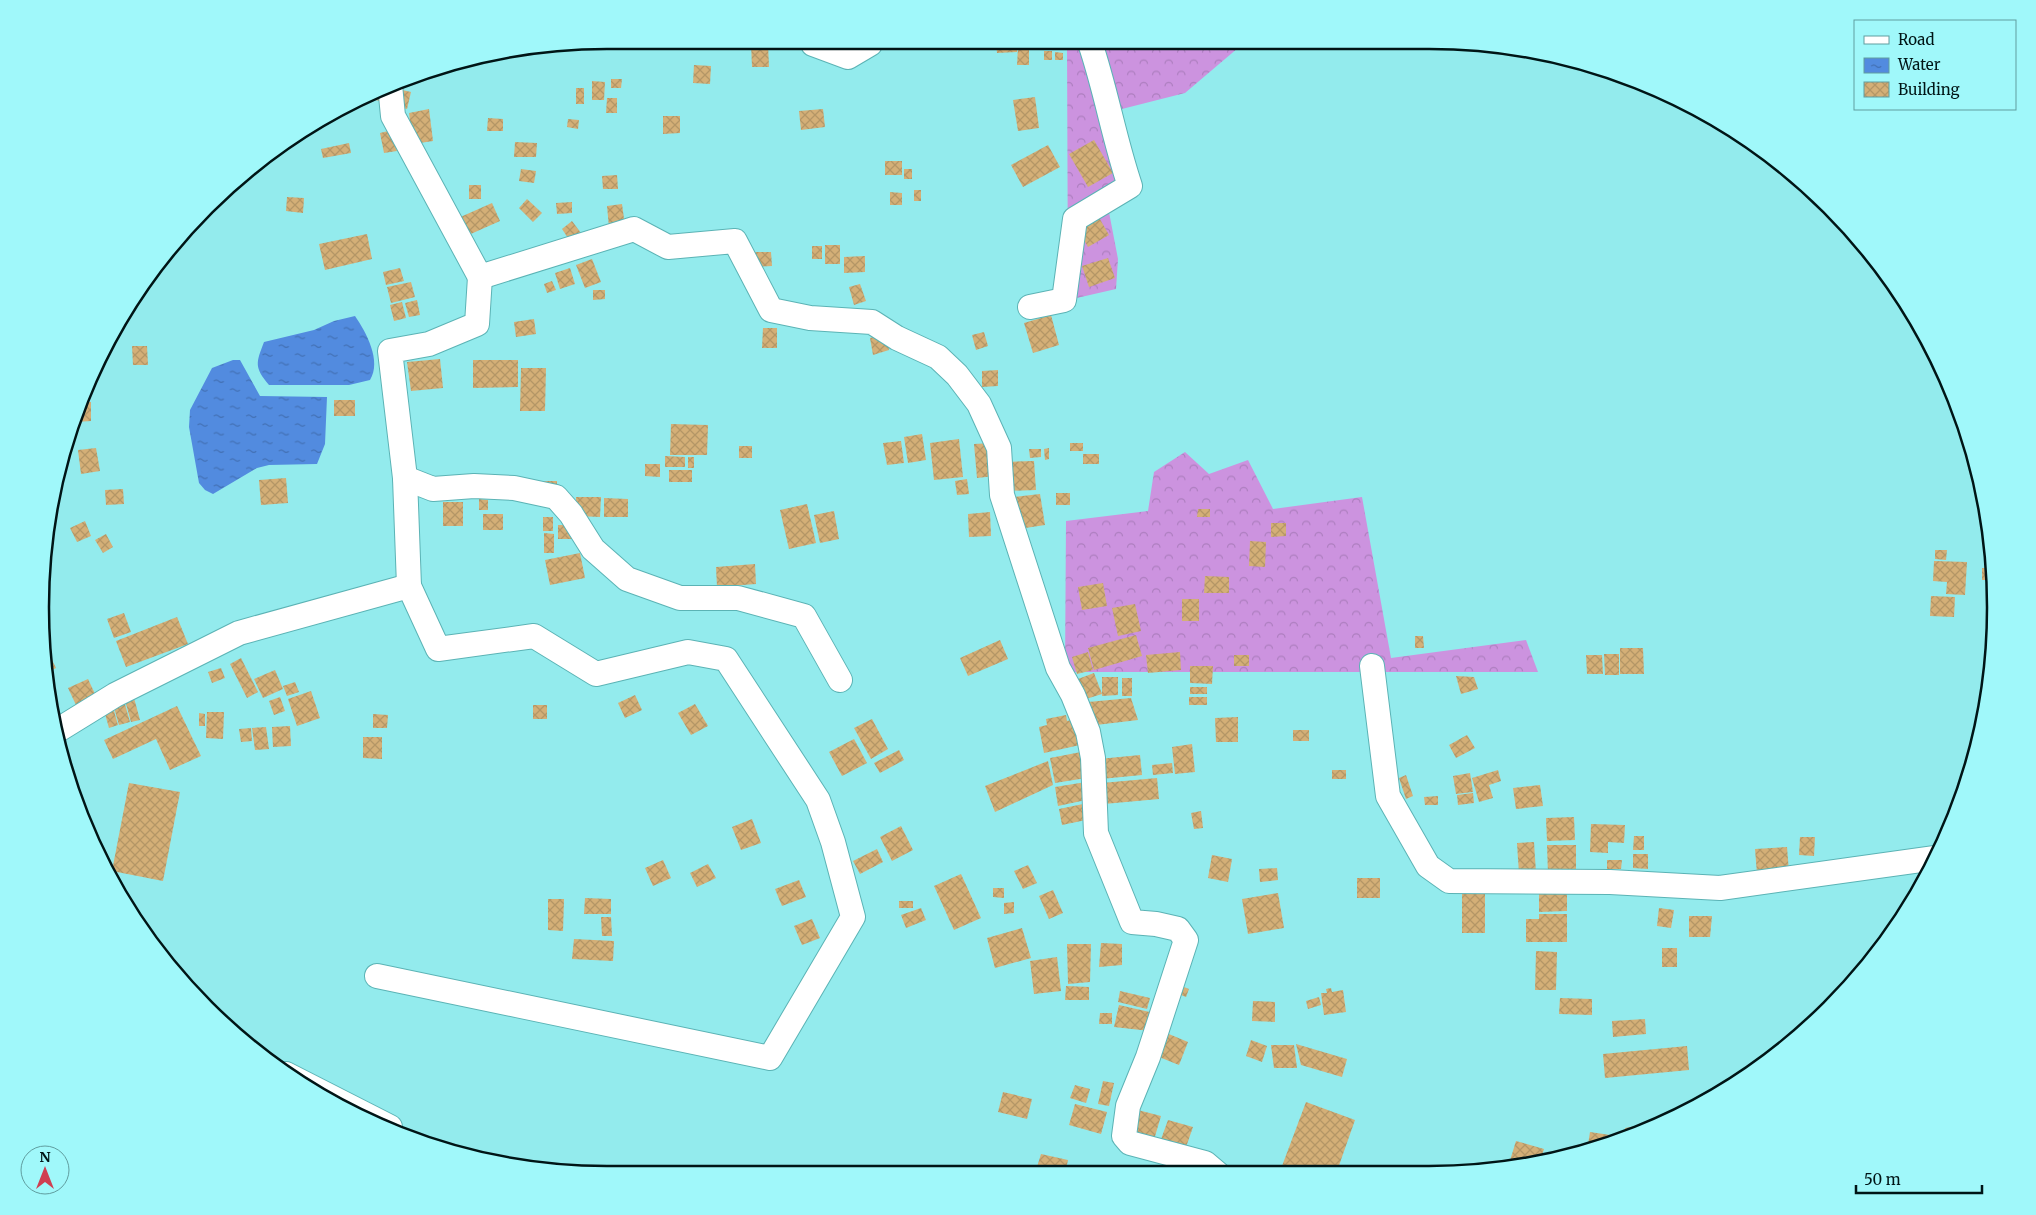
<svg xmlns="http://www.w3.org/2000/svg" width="2036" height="1215" font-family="Merriweather,serif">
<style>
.forest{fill:url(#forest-crowns)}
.water{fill:url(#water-ripples)}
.building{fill:url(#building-cross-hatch)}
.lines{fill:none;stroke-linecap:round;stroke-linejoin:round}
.minor-casing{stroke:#5bb3b5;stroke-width:26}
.minor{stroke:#fff;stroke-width:24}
.rim{fill:none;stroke:#001516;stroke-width:2.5}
</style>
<defs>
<pattern id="forest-crowns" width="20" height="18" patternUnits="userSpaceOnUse" patternTransform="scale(1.25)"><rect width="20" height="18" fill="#cc93df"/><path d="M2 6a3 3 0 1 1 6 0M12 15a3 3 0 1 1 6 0" fill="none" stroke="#ad7ebf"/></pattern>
<pattern id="water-ripples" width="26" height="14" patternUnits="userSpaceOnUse" patternTransform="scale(1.25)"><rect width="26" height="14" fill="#528bdf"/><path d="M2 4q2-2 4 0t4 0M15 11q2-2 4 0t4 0" fill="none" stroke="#4270b4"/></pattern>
<pattern id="building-cross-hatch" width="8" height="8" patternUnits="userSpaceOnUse" patternTransform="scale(1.25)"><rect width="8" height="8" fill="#d4af77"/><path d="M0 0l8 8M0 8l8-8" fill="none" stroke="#b49666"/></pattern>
</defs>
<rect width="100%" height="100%" fill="#93ebed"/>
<g class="forest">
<polygon points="1245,42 1185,93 1118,110 1140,188 1108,207 1118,259 1116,289 1068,300 1067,43"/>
<polygon points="1185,452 1209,474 1248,460 1273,509 1362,497 1391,658 1526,640 1538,672 1065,672 1066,521 1148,511 1154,472"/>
</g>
<g class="water">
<path d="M355 316C366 332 382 361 370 380L349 385H269C254 367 256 363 264 342L314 330 334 321Z"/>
<polygon points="233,360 240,360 260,396 327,397 325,444 317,464 269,465 257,468 213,494 205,490 199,483 189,427 190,410 212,368"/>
</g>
<g class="building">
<polygon points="996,43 1017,43 1017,52 997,53"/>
<polygon points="751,44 768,44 769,67 752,67"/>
<polygon points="1018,48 1029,48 1029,65 1017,65"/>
<polygon points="512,50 510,59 490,55"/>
<rect x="1044" y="51" width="8" height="9"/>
<polygon points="1055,52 1063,53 1063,60 1055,60"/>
<polygon points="694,65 711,66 710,84 693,83"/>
<polygon points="611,79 622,79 621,88 611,88"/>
<polygon points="592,81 605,82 604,100 592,100"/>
<polygon points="384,87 379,101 366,97 367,94"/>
<rect x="576" y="88" width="8" height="16"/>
<polygon points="398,89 411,92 407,109 395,106"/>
<polygon points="1035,97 1039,128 1018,131 1013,100"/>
<polygon points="607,98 617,98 617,113 606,113"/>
<polygon points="429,109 433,141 413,144 409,113"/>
<polygon points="823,109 825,127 801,130 799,111"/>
<polygon points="663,116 680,116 680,133 663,134"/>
<polygon points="488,118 503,119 503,131 487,131"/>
<polygon points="568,119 579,120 578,129 567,127"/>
<polygon points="392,130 397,151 384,153 380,133"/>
<polygon points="1094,140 1113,173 1088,187 1069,154"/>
<polygon points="515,142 537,143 536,157 514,157"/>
<polygon points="349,143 351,153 323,158 321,149"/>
<polygon points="1048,145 1060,167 1023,187 1011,165"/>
<rect x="885" y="161" width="17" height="14"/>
<polygon points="521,169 536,171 534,183 519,181"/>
<rect x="904" y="169" width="8" height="10"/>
<polygon points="617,175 618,189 603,189 602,176"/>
<rect x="469" y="185" width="12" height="14"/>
<rect x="914" y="190" width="7" height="11"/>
<polygon points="890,192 902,193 902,205 890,205"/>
<polygon points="287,197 304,198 303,213 286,211"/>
<polygon points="527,199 542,213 533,222 519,208"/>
<polygon points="572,202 572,213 557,214 556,203"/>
<polygon points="492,203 500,221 464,237 456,219"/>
<polygon points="622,204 625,226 609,227 607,206"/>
<polygon points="1097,214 1109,235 1088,247 1076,226"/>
<polygon points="572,221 581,233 570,241 562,229"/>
<polygon points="367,234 372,259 325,270 319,244"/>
<rect x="825" y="245" width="15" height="19"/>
<rect x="812" y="246" width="10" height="13"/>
<polygon points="751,252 771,252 772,266 751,267"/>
<polygon points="865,256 865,272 844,273 844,257"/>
<polygon points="1108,258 1115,278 1089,287 1082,266"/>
<polygon points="592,259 601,282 585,288 576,265"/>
<polygon points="400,268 404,281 386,285 383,272"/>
<polygon points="570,268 575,284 560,289 555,273"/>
<polygon points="552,281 556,290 547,293 544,284"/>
<polygon points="411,282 415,297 391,303 387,287"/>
<polygon points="860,284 866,301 854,305 849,287"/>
<polygon points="593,290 605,290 605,299 593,300"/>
<polygon points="417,300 420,315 409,317 405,303"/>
<polygon points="402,302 406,318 394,321 390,305"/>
<polygon points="1051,315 1059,345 1033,353 1024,323"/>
<polygon points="534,319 536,334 516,337 514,322"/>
<polygon points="763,328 777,328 777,348 762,348"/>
<polygon points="984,332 988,346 976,350 972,335"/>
<polygon points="886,333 889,350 873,355 870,338"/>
<polygon points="132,346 147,346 148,365 133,365"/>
<polygon points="440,359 443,388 411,391 407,362"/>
<polygon points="473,360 518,360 518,387 473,388"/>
<polygon points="521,368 546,368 545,411 520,411"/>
<polygon points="998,370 998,386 982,387 982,371"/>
<rect x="334" y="400" width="21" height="16"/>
<polygon points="81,402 91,402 91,421 76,422 76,414"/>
<polygon points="671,424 708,425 707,455 670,455"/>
<polygon points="922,434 926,460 908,463 904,437"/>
<polygon points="959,439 963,477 934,480 930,443"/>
<polygon points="901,441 904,463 887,465 883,443"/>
<polygon points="992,443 995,476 977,478 974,444"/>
<rect x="1070" y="443" width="13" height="8"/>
<rect x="739" y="446" width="13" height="12"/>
<polygon points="96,448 100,471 81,474 78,450"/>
<polygon points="1049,448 1049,459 1045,460 1044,449"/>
<polygon points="1029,449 1041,449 1041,457 1030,458"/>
<rect x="1083" y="454" width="16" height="10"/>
<polygon points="665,456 685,457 685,467 665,467"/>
<rect x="688" y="457" width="6" height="11"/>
<polygon points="1034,461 1036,490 1007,491 1005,462"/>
<polygon points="645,464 660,464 660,477 645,476"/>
<rect x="669" y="470" width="23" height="12"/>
<polygon points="286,478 288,503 261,505 259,480"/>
<polygon points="967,479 969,494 957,495 955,481"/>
<rect x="544" y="481" width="13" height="9"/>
<polygon points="123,489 124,504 106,505 105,490"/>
<polygon points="55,492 56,511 50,511 55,491"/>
<rect x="1056" y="493" width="14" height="12"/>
<polygon points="1040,494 1045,525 1019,529 1014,497"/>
<polygon points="576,497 601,497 600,517 576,516"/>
<polygon points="604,498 628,499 628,517 604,517"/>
<polygon points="479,499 488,500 488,510 479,510"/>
<rect x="443" y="502" width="20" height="24"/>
<polygon points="807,504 816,543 789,549 780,510"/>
<polygon points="1198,509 1210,509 1210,517 1197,517"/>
<polygon points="834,511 839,539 820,543 814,515"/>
<polygon points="990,512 991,536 969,537 968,514"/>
<rect x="483" y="514" width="20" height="16"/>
<rect x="543" y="517" width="10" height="14"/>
<polygon points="85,521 91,536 77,542 70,528"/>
<polygon points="1271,523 1286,523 1286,536 1271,537"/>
<rect x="558" y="525" width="16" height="14"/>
<polygon points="544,533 554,534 554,553 544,553"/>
<polygon points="106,534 113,547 103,553 95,540"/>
<polygon points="1250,541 1266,542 1265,567 1249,566"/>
<polygon points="1935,550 1947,550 1946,560 1935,559"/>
<polygon points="580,553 585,578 550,585 545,560"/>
<polygon points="1934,561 1967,562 1965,595 1946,594 1947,582 1933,581"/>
<polygon points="755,564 756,584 717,587 716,567"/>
<polygon points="1982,568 1992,568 1993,580 1982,580"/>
<polygon points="1205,576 1229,577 1229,593 1204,593"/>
<polygon points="1103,583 1107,606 1082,610 1078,587"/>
<polygon points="1931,596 1955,597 1954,617 1930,616"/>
<rect x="1182" y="599" width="17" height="22"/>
<polygon points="1135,604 1141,631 1118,636 1112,608"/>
<polygon points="124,613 131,632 114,638 107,619"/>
<polygon points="177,617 188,644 126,667 116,641"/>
<polygon points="1136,635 1142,656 1094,670 1088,648"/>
<polygon points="1415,636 1423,636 1424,648 1415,648"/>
<polygon points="1000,640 1008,659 968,676 960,658"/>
<polygon points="1620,648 1643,648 1644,674 1620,674"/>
<polygon points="48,652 56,668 46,673 44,653"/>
<polygon points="1088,652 1093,670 1077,674 1072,657"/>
<polygon points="1180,652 1181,670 1148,673 1146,655"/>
<polygon points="1604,654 1619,654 1619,675 1605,675"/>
<rect x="1234" y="655" width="15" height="11"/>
<polygon points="1586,655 1602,655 1603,674 1587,674"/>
<polygon points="241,658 258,692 247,698 230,664"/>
<polygon points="1190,666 1213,666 1212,684 1190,683"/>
<polygon points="221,668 225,678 212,683 208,672"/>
<polygon points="275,670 283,689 263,698 254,679"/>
<polygon points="1094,673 1102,694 1086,699 1078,679"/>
<polygon points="1456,676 1474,677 1478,689 1461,694"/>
<polygon points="1102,677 1118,677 1118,695 1102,696"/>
<rect x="1122" y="678" width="10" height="18"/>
<polygon points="88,679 96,696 76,705 68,688"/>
<polygon points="295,682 299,692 287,696 283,686"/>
<rect x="1190" y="687" width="17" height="7"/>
<polygon points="311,691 320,718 297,726 288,699"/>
<polygon points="635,695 642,710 625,718 618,703"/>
<polygon points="280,697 285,711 274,715 269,701"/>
<rect x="1189" y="697" width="18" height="8"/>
<polygon points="134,698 140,720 131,722 125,700"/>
<polygon points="1131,698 1138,720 1096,725 1088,702"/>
<polygon points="124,701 130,722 119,725 113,704"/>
<polygon points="112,704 118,725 109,728 103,707"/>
<polygon points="695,704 708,726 691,735 678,713"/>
<rect x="533" y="705" width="14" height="14"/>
<polygon points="177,706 201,756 170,770 156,739 113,759 104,740"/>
<polygon points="207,712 224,712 223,739 206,738"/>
<polygon points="199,713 205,714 205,726 199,726"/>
<polygon points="373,714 388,715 387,728 373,728"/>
<polygon points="1066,715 1067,721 1074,719 1080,745 1044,753 1039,727 1047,725 1046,719"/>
<polygon points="1238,717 1238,742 1216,742 1215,718"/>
<polygon points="872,719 888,749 871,759 854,728"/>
<polygon points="290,726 291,746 273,747 272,727"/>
<polygon points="266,727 269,749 255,750 252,728"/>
<polygon points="251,728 252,741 241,742 239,729"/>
<rect x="1293" y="730" width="16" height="11"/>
<polygon points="1467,735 1475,748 1456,758 1449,745"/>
<polygon points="363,737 382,737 382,759 363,758"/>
<polygon points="854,739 867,763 842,776 829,752"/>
<polygon points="1192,744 1195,772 1175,774 1172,747"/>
<polygon points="899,750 904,760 880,773 874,763"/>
<polygon points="1081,752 1086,778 1055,783 1050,758"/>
<polygon points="1140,755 1142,775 1101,779 1099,759"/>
<polygon points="1048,761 1053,785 995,812 985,786"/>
<polygon points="1172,763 1173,773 1153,775 1152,765"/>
<rect x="1332" y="770" width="14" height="9"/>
<polygon points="1498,770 1501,781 1489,785 1493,798 1479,802 1472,778"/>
<polygon points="1470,773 1473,792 1456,794 1453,776"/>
<polygon points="1406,775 1413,796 1406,799 1399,778"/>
<polygon points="1157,778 1159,799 1104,804 1102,783"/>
<polygon points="1086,782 1086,800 1058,806 1055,787"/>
<polygon points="129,783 180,792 163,881 112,871"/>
<polygon points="1540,785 1543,806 1516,809 1513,788"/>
<polygon points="1473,793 1474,803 1458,805 1457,795"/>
<polygon points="1438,796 1438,805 1425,805 1424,797"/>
<polygon points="1083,804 1086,820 1062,825 1059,809"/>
<polygon points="1201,811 1203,828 1194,829 1191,813"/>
<polygon points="1574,817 1575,840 1547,841 1546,818"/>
<polygon points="752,819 761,843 741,850 732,827"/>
<polygon points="1591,824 1625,825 1624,843 1608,842 1608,853 1590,852"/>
<polygon points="901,826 913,850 892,861 880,837"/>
<polygon points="1634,836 1644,836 1644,850 1633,850"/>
<polygon points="1800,837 1815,837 1814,856 1799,855"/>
<polygon points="1534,842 1536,873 1519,874 1517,843"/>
<polygon points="1547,845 1576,845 1576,873 1548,874"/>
<polygon points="1787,847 1789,872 1757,874 1755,849"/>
<polygon points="877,849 883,862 860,874 853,861"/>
<polygon points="1633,854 1648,854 1648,869 1633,868"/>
<polygon points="1212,855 1232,859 1228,882 1208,878"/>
<polygon points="663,860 671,878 653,886 645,868"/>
<polygon points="1607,860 1622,860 1621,869 1607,869"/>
<polygon points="708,864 716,878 697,887 690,873"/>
<polygon points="1028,865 1037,883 1023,889 1014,871"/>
<polygon points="1277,868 1278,880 1260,882 1259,869"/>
<polygon points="961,874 981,918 954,930 934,886"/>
<rect x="1357" y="878" width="23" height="20"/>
<polygon points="799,880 806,897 782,906 775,889"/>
<polygon points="993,888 1004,888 1004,898 993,897"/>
<rect x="1462" y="889" width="23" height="44"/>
<polygon points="1539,889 1567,889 1567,911 1539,912"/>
<polygon points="1053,890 1063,913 1049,919 1039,896"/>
<polygon points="1278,893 1284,928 1248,934 1242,899"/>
<polygon points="585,898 611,899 611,914 584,914"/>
<polygon points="548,899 564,899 563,931 548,930"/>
<rect x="899" y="901" width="14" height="7"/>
<polygon points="1014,902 1014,913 1004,914 1004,903"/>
<polygon points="921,908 926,920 906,928 901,915"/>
<polygon points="1659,908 1674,910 1671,928 1657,926"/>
<polygon points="1539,914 1567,914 1567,942 1526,942 1526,919 1539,919"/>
<polygon points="1689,916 1712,916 1710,937 1689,937"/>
<polygon points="601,917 611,917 612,936 602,936"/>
<polygon points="812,919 820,938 802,945 794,926"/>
<polygon points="1022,928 1031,958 995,968 987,938"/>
<polygon points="574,939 614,941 613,961 572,959"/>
<polygon points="1101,943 1122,944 1122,965 1099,967"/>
<polygon points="1067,944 1091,944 1090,982 1068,984"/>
<rect x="1662" y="948" width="15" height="19"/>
<polygon points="1536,951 1557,952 1556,990 1535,990"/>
<polygon points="1057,957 1061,991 1034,994 1030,961"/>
<polygon points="1179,985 1189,989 1186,997 1176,993"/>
<polygon points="1066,986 1089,987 1089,1000 1065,1000"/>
<polygon points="1331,988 1332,992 1343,990 1346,1012 1324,1015 1321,993 1327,993 1326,989"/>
<polygon points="1120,991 1150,998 1147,1009 1118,1002"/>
<polygon points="1319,997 1321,1005 1308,1009 1306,1001"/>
<polygon points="1560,998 1592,999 1592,1015 1559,1014"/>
<polygon points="1253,1001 1275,1002 1275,1022 1252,1021"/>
<polygon points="1119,1005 1154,1013 1150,1031 1114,1027"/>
<polygon points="1100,1013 1112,1013 1112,1024 1099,1024"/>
<polygon points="1645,1019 1646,1034 1613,1037 1612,1021"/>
<polygon points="1164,1032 1188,1042 1179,1065 1154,1055"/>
<polygon points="1251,1040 1267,1046 1262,1062 1246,1056"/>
<polygon points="1296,1044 1347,1059 1342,1077 1301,1065"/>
<polygon points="1271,1045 1294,1045 1297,1068 1274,1068"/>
<polygon points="1687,1046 1689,1070 1605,1078 1603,1054"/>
<polygon points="1103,1081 1114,1083 1109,1106 1098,1104"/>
<polygon points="1075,1085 1090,1089 1086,1103 1070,1098"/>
<polygon points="1003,1092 1032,1099 1027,1119 998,1112"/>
<polygon points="1306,1102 1355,1120 1336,1174 1279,1174"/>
<polygon points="1075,1104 1107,1112 1101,1134 1069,1125"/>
<polygon points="1134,1109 1161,1116 1153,1143 1137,1136 1131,1125"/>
<polygon points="1168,1120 1193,1127 1185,1150 1160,1142"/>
<polygon points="1648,1124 1648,1126 1619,1138 1619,1134 1626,1132 1625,1128"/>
<polygon points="1590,1132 1610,1135 1609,1142 1587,1151"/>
<polygon points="1516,1141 1544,1149 1540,1161 1508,1167"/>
<polygon points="1041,1154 1068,1160 1065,1174 1027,1174 1029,1165 1037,1167"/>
</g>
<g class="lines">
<g class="minor-casing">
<g id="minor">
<polyline points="813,44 848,57 870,44"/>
<polyline points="390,85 393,116 480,277 634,229 668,247 735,241 771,310 810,318 872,322 897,338 938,357 957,375 979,404 999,448 1002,495 1058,668 1073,695 1088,732 1093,758 1096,833 1132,922 1156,924 1178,929 1186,940 1148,1057 1128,1106 1124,1136 1130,1143 1205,1163 1218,1174"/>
<path d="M1030 307 1064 300 1075 219 1130 186C1114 139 1106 90 1090 43"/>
<polyline points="405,478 433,489 474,486 514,488 556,497 571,514 593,549 627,579 680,598 738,598 804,616 840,680"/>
<polyline points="409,586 405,478 390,351 429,344 477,324 480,277"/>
<polyline points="1372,666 1388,796 1428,866 1449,881 1610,882 1720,888 1935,858"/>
<polyline points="55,732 115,695 239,633 409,586 438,649 534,636 596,674 688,652 726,659 818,800 833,842 853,917 770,1058 377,976"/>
<polyline points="286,1074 390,1127"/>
</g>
</g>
<use href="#minor" class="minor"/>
</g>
<path d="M0 0H2036V1215H0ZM607 49H1429A558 558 0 0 1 1987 607V608A558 558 0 0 1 1429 1166H607A558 558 0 0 1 49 608V607A558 558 0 0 1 607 49Z" fill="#a0f8fa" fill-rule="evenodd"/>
<path class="rim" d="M607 49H1429A558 558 0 0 1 1987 607V608A558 558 0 0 1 1429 1166H607A558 558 0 0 1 49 608V607A558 558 0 0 1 607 49Z"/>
<rect x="1854" y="20" width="162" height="90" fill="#a0f8fa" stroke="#609d9f"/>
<rect x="1864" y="36" width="25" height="8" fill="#ffffff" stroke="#609d9f"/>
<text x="1898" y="45" font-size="15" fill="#001516">Road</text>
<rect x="1864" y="58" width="25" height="15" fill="url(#water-ripples)" stroke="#609d9f"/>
<text x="1898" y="70" font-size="15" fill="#001516">Water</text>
<rect x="1864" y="82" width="25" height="15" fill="url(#building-cross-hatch)" stroke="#609d9f"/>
<text x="1898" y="95" font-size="15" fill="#001516">Building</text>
<g transform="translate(45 1170)"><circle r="24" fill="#a0f8fa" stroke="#609d9f"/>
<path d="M0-4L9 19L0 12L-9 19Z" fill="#cf3f51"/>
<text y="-8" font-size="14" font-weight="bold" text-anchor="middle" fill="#001516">N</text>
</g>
<path d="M1856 1185v8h126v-8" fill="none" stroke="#001516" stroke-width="2.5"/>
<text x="1864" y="1185" font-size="15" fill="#001516" stroke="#a0f8fa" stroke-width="4" paint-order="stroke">50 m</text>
</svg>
